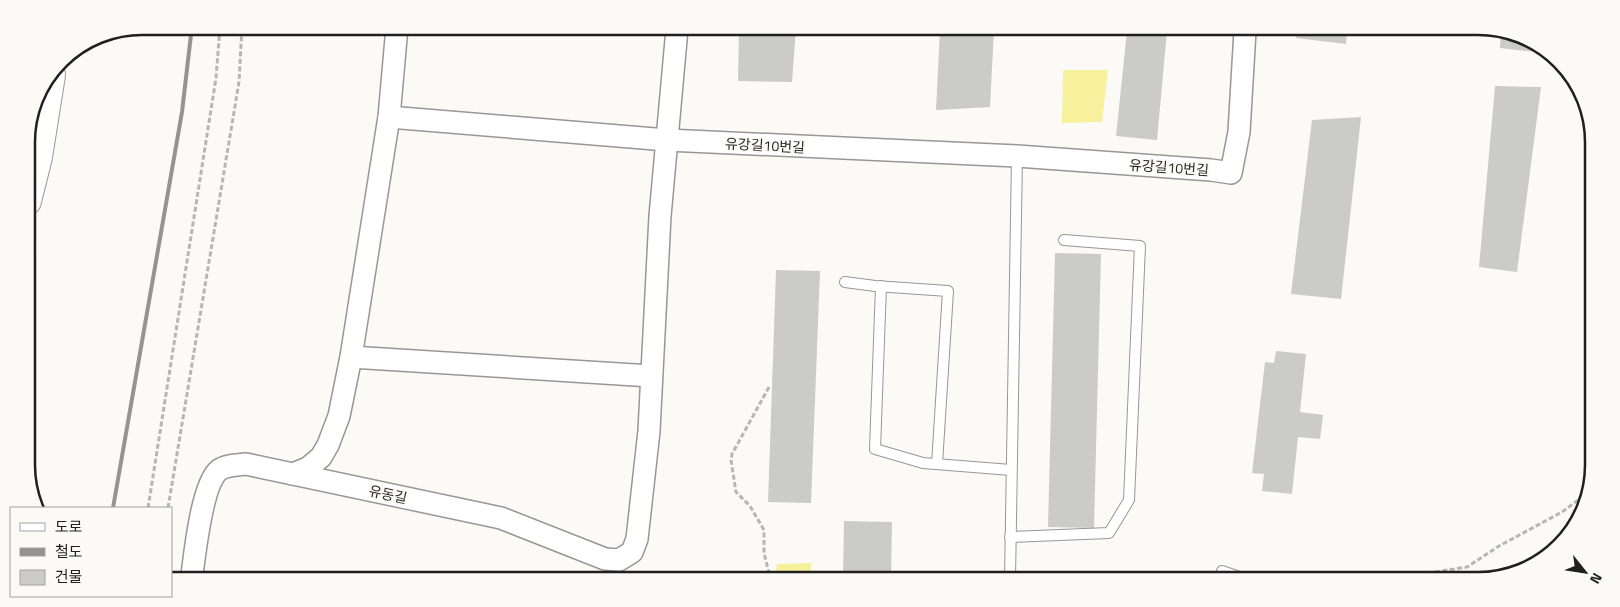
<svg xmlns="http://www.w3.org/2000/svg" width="1620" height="607" font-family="'Titillium Web','Noto Sans KR',sans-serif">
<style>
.green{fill:#f7f19d}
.building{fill:#cbcbc8}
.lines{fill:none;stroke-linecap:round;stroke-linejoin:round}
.service-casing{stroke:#989794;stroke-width:12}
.minor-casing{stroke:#989794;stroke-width:24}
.trunk-casing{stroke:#989794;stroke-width:30}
.path{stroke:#b7b6b4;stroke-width:3;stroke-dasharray:5 2.5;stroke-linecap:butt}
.service{stroke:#fff;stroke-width:10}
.minor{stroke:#fff;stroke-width:21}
.trunk{stroke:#fff;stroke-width:28}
.rail{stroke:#959492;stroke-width:4}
.labels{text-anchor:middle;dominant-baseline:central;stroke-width:4;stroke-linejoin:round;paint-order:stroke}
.street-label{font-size:14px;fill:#1f1f1e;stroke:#fbfaf7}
.rim{fill:none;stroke:#1f1f1e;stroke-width:2.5}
</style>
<rect width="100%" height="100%" fill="#fbfaf7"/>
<g class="green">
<polygon points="1063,70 1108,70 1102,122 1062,123"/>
<polygon points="811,563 811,578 775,578 777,564"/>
</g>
<g class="building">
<polygon points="739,29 796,29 792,82 738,81"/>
<polygon points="940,30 994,30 990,107 936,110"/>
<polygon points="1127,31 1167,31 1157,140 1116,136"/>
<polygon points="1297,31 1347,32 1346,44 1296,38"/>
<polygon points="1501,32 1515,32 1545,53 1500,48"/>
<polygon points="1495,86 1541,87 1517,272 1479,267"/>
<polygon points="1361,117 1341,299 1291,294 1312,120"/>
<polygon points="1055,253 1101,254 1094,528 1048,527"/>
<polygon points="776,270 820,271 811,503 768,502"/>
<polygon points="1276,351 1306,354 1300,412 1323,415 1320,439 1298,437 1292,494 1262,491 1264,474 1252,473 1265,362 1274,363"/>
<polygon points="844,521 892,522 891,578 843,578"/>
</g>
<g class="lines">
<g class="service-casing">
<g id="service">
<polyline points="845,282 875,286 948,291 937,464"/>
<polyline points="881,286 875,449 923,463 1011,470"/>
<polyline points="1010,537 1109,533 1129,500 1140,246 1064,240"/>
<polyline points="1010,579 1017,156"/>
<polyline points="1220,579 1222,571 1248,580"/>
</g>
</g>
<g class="minor-casing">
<g id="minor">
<polyline points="389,117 667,140 1017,156 1211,170 1231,173 1239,132 1245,31"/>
<polyline points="351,357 651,376"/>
<polyline points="293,474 308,468 321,457 328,445 339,416 351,357 389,117 397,27"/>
<path d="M192 575C195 552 202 484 219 470 226 465 237 465 246 464L501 518 605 559 619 560 632 552 637 539 649 431 660 216 677 29"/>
</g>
</g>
<g class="trunk-casing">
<polyline id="trunk" points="27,201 38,157 51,75"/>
</g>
<g class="path">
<polyline points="769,387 732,454 731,460 736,492 750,506 764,530 764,553 770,577"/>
<polyline points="148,508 216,78 220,27"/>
<polyline points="168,508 239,82 242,27"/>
<polyline points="1399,580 1402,577 1467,567 1499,546 1562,512 1588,493"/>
</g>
<use href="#service" class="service"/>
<use href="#minor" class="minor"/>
<use href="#trunk" class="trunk"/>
<polyline class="rail" points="113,508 182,112 192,26"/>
</g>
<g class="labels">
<g class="street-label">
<text transform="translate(765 145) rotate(3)">유강길10번길</text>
<text transform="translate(1169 167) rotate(4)">유강길10번길</text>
<text transform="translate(388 494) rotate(12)">유동길</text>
</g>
</g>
<path d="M0 0H1620V607H0ZM142 35H1478A107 107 0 0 1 1585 142V465A107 107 0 0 1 1478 572H142A107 107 0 0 1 35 465V142A107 107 0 0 1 142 35Z" fill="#fbfaf7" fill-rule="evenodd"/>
<path class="rim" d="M142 35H1478A107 107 0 0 1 1585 142V465A107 107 0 0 1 1478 572H142A107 107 0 0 1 35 465V142A107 107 0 0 1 142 35Z"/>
<rect x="10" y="507" width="162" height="90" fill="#fbfaf7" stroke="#a3a2a0"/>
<rect x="20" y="523" width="25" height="8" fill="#ffffff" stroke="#a3a2a0"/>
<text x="55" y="532" font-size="15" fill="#1f1f1e">도로</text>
<rect x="20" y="548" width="25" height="8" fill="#959492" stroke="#a3a2a0"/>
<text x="55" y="557" font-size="15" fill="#1f1f1e">철도</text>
<rect x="20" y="570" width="25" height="15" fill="#cbcbc8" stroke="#a3a2a0"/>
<text x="55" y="582" font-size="15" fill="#1f1f1e">건물</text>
<g transform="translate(1585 572) rotate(120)" stroke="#fbfaf7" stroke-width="4" paint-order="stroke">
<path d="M0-4L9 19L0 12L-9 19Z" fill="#1f1f1e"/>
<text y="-8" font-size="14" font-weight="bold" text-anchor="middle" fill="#1f1f1e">N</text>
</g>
</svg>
